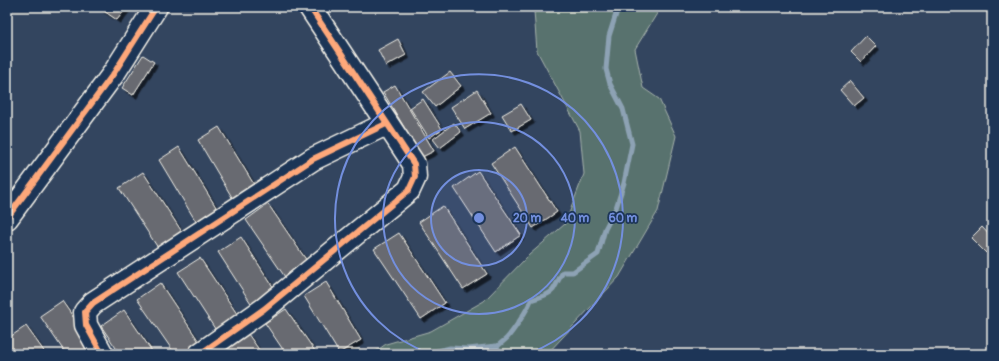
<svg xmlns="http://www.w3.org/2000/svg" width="999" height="361" font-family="Pangolin,sans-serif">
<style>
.green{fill:#59726e;stroke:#a6b2ab}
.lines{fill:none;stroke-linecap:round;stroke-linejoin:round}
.stream{stroke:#8da2b4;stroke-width:5}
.building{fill:#676a71;stroke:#f4f1e8;filter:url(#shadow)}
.minor-casing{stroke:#f4f1e8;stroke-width:25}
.minor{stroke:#1d3557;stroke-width:22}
.cycleway-casing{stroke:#1d3557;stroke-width:8}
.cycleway{stroke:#fea87a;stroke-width:6}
.ring{fill:none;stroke:#738fde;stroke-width:2}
.centre{fill:#738fde;stroke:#1d3557;stroke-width:2}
.ring-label{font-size:12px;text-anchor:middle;font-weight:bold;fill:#738fde;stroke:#1d3557;stroke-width:3.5;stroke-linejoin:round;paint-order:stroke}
</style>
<defs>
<filter id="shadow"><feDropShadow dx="3.5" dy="3.5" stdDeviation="0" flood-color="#0009"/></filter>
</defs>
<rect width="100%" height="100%" fill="#33455f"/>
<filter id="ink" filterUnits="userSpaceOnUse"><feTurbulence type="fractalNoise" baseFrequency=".025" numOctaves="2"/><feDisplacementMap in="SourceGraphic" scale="8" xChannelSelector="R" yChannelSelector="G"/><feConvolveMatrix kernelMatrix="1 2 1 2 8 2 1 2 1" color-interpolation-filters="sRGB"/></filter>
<g filter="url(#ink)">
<polygon class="green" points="536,7 661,7 635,49 643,88 659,99 676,136 658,211 619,277 547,354 372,354 386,344 431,331 484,301 529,255 565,224 584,174 580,131 537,51 534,11"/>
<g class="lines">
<g class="stream">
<polyline points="426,354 450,348 468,349 496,346"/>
<path d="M493 354C496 345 501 344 507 338 514 330 528 309 531 300 538 297 548 296 553 290 557 284 559 278 563 272H573L598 254 605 229 616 208 624 183 632 144 623 109 610 84 606 69 609 36 617 11 624 7"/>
</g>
</g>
<g class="building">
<polygon points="98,7 127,7 117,20"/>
<polygon points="866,36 876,46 861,62 851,52"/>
<polygon points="398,39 406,55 386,66 378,50"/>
<polygon points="143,55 154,62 133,95 122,88"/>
<polygon points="450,72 461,86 435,107 423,92"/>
<polygon points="850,81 864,98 854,106 840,90"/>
<polygon points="395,85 434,151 422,157 383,92"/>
<polygon points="477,90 491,113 465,129 451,107"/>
<polygon points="423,99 442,129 429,138 410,108"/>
<polygon points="521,104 531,120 512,131 502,115"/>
<polygon points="454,123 461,132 440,148 433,139"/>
<polygon points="219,127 258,191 236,204 198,140"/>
<polygon points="179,147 219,212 198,225 159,160"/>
<polygon points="515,147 557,212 533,228 491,163"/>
<polygon points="478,171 521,235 496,252 454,188"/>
<polygon points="143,172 186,238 162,254 119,188"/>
<polygon points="268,204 307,261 285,277 246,220"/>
<polygon points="443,206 487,274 463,289 419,222"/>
<polygon points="982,227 992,238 992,248 986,253 971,238"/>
<polygon points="399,233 445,303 421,319 374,249"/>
<polygon points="241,237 277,293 254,308 218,252"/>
<polygon points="200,258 241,320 219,335 178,272"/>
<polygon points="326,282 361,340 339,353 304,296"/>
<polygon points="160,283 202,346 190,354 175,354 137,299"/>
<polygon points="62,301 99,354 66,354 40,316"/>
<polygon points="286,309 317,354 286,354 265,323"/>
<polygon points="124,310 154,354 120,354 101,326"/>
<polygon points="26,326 46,354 15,354 7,343 7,339"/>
<polygon points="248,334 262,354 230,354 226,348"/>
</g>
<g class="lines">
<g class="minor-casing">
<g id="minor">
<polyline points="7,218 114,73 156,7"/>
<polyline points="102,354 86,325 85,312 93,303 313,159 386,124"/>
<polyline points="200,354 264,309 409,190 415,177 414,164 310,7"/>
</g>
</g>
<use href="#minor" class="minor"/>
<g class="cycleway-casing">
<g id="cycleway">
<polyline points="7,218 114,73 156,7"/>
<polyline points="102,354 86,325 85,312 93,303 313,159 386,124"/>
<polyline points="200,354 264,309 409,190 415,177 414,164 310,7"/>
</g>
</g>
<use href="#cycleway" class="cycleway"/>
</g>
</g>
<circle cx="479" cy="218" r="48" fill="#738fde" fill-opacity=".12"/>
<g class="ring">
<circle cx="479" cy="218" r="48"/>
<circle cx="479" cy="218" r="96"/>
<path d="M431 354A144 144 0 1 1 527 354"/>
</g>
<circle cx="479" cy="218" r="6" class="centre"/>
<g class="ring-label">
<text x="527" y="222">20 m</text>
<text x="575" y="222">40 m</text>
<text x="623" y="222">60 m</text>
</g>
<rect width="999" height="361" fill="none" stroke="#1d3557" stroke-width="24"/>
<rect x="12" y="12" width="975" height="337" fill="none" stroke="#f4f1e8" stroke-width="1.5" filter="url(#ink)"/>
</svg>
